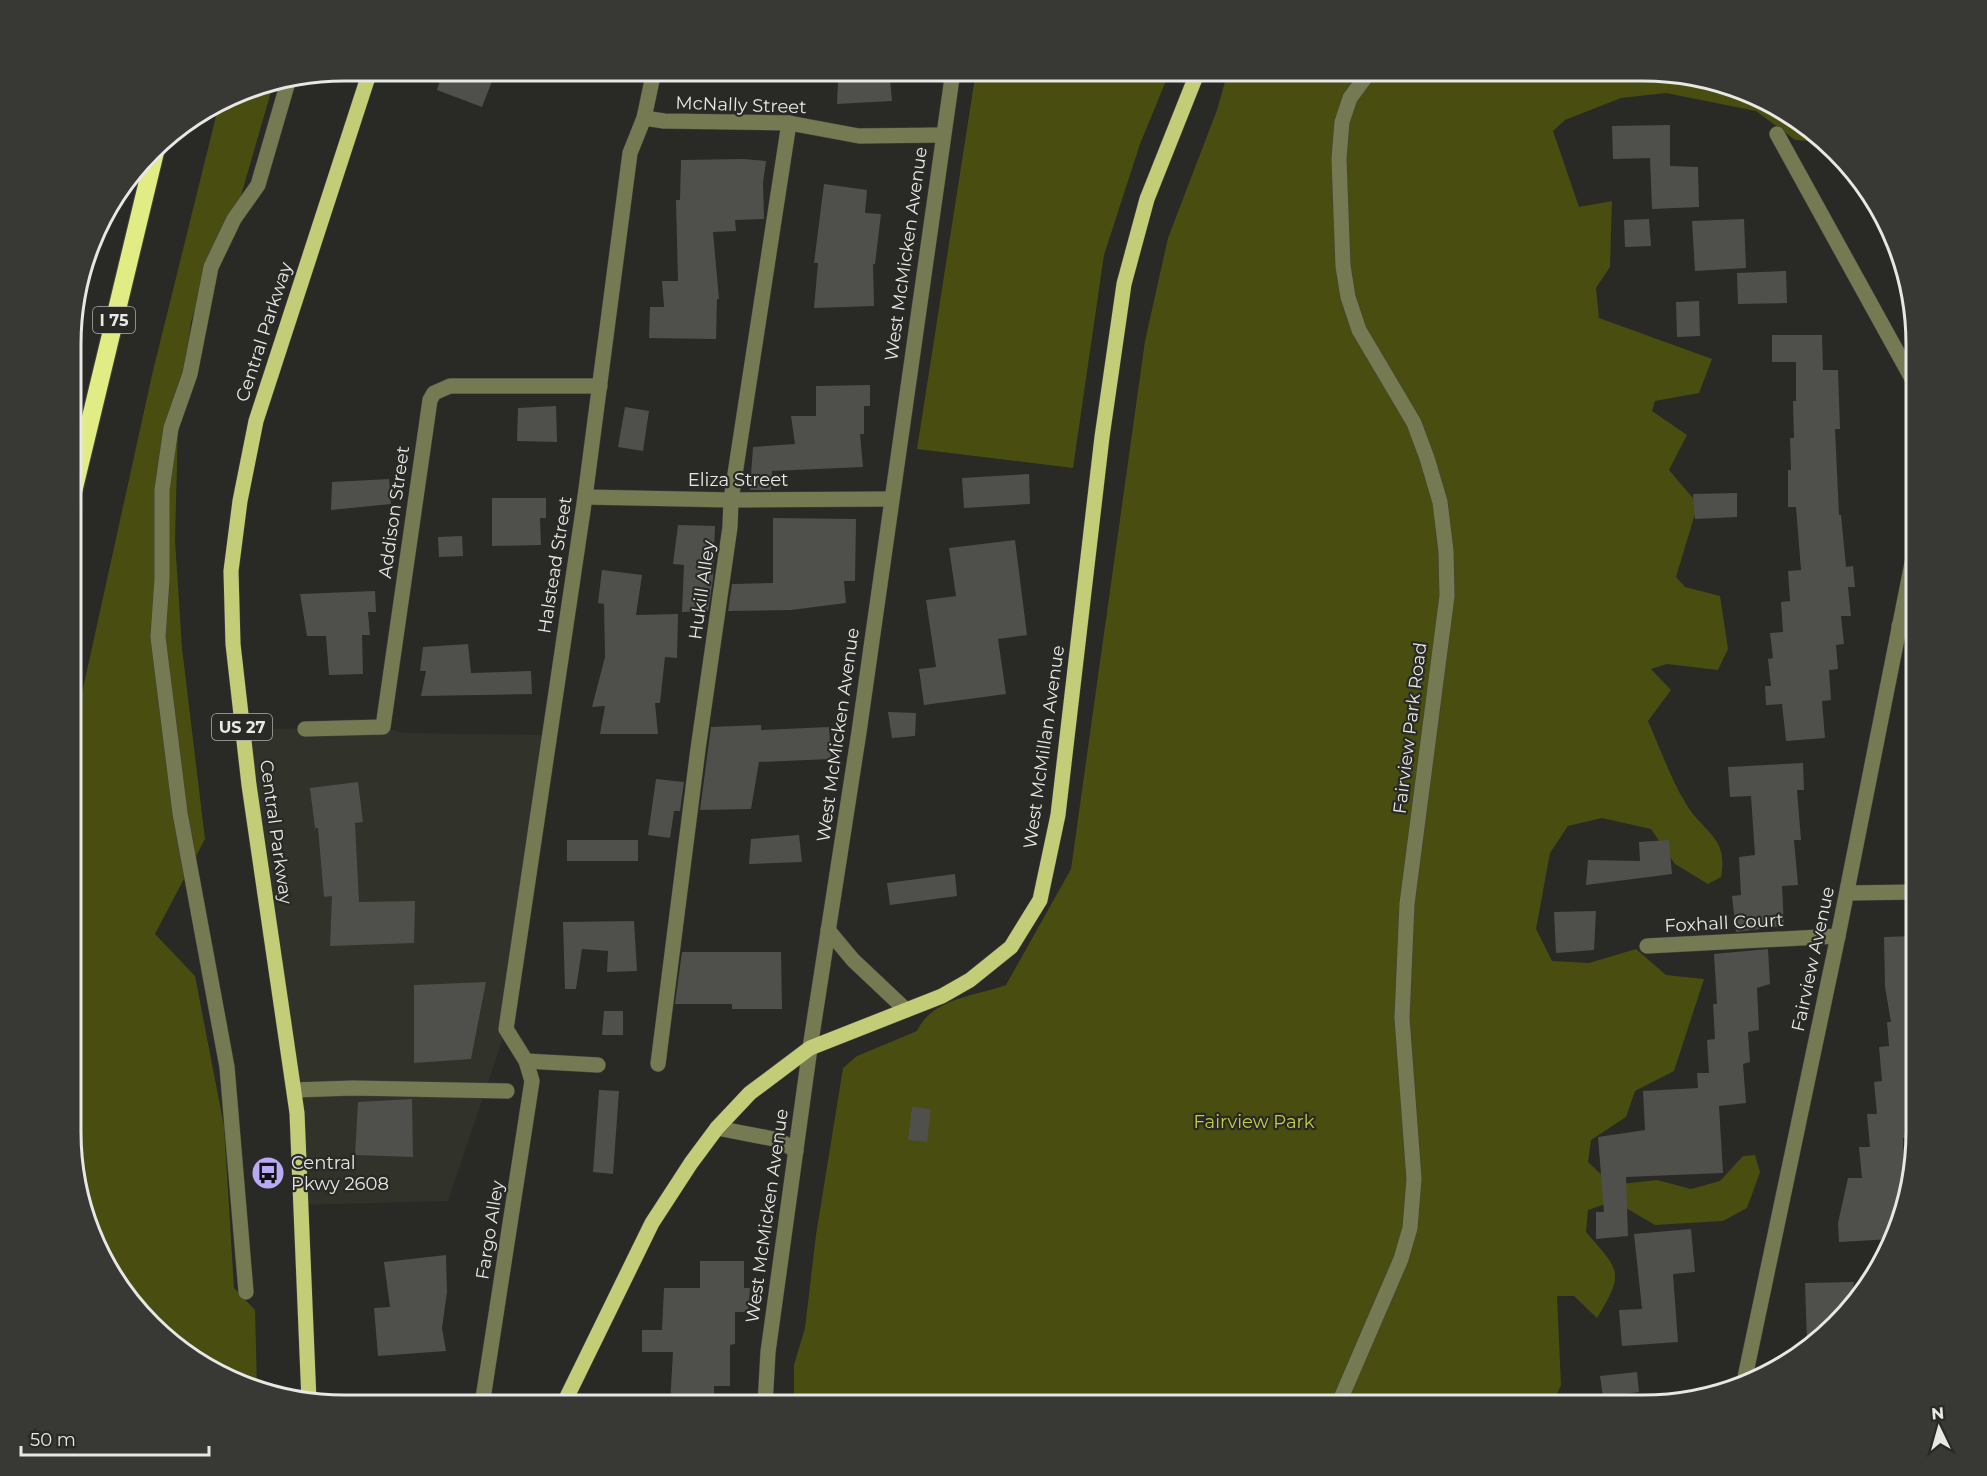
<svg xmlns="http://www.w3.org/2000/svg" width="1987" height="1476" font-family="Montserrat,sans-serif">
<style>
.built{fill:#313229}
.green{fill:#494d10}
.building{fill:#4f504c}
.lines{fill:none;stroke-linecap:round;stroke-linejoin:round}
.minor-casing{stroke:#444441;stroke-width:16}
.major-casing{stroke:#444441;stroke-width:16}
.highway-casing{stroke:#444441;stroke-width:20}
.minor{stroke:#767a52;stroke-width:15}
.major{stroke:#c3cc76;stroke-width:15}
.highway{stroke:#e2ec84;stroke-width:18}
.labels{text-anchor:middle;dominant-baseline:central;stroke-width:4.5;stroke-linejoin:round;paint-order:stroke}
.shield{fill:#292926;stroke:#aeaeac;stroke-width:1.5}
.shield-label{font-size:16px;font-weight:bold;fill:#e7e7e5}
.street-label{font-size:18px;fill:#e7e7e5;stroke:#292926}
.park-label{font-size:18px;fill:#c4ce42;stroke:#292926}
.poi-label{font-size:18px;fill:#e7e7e5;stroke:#292926;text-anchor:start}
.rim{fill:none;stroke:#e7e7e5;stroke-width:3}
</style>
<rect width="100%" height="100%" fill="#292926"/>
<polygon class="built" points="382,727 404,733 550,735 506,1029 448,1201 302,1205 243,729"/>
<g class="green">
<polygon points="976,71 1170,71 1140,144 1104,255 1073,468 917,449"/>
<path d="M1228 71H1661L1747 91 1810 127 1822 142 1795 140 1756 111 1666 93 1621 98 1565 120 1553 131 1579 207 1612 201 1610 267 1596 288 1599 318 1712 359 1699 393 1655 401 1652 411 1687 435 1669 470 1698 504 1676 577 1685 587 1720 596 1728 649 1718 670 1667 664 1651 669 1671 690 1648 721C1660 748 1670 777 1685 802 1702 833 1729 835 1721 877L1708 884 1675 864 1651 829 1602 818 1568 826 1550 853 1536 929 1552 961 1589 963 1636 949 1666 975 1704 979 1674 1071 1635 1091 1626 1117 1591 1140 1588 1162 1612 1185 1657 1180 1691 1189 1720 1181 1743 1156 1755 1155 1760 1172 1747 1208 1723 1221 1655 1225 1614 1201 1588 1210 1586 1232C1620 1271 1625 1272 1597 1318L1574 1296H1557L1561 1385 1552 1405 1528 1402 1527 1405H794V1365L805 1328 816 1235 843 1068 857 1056 917 1031C932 998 976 996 1006 985L1071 869 1145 341 1168 238 1217 110Z"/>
<polygon points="273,85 240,199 213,251 191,322 178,424 175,540 182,648 205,839 155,934 195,976 224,1126 234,1288 255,1310 257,1389 240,1385 177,1349 107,1269 73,1168 73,734 152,375 219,104 240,91"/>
</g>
<g class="building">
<polygon points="443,71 477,71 494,76 482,107 437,90"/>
<polygon points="890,79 892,101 837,104 838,82"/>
<polygon points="1670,125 1670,166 1698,167 1699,207 1652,209 1650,158 1613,159 1612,126"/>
<polygon points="743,159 766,161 763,183 764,219 735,220 736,231 713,232 719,299 717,299 716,339 649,338 650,307 664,307 662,281 678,281 676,200 680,200 681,160"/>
<polygon points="824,184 867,190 865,213 881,214 875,264 873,264 874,306 814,308 818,263 814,263"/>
<polygon points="1649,219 1651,246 1625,247 1624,220"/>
<polygon points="1744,219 1746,268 1695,271 1692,221"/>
<polygon points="1786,271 1787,303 1738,304 1737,273"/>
<polygon points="1699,301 1700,336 1677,337 1676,302"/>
<polygon points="1772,335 1822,335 1823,370 1838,370 1840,429 1835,429 1839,515 1841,515 1846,567 1853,566 1855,587 1848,587 1851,616 1841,616 1844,644 1836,645 1838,669 1829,670 1831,700 1822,701 1825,738 1786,741 1782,704 1766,705 1765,686 1771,686 1768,659 1773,658 1770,633 1783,632 1781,602 1790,601 1788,571 1801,570 1796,507 1788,507 1788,470 1791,470 1790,438 1794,438 1793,401 1796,401 1796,362 1772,362"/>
<polygon points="870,385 870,406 864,406 864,434 860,434 863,467 772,471 771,490 750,490 753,447 795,444 791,416 816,416 816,386"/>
<polygon points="556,406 557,442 517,441 518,408"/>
<polygon points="625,407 649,411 643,451 618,447"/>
<polygon points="1029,474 1030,504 964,508 962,478"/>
<polygon points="389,479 391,504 331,510 332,482"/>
<polygon points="1737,493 1737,517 1695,519 1693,494"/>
<polygon points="492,498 546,498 546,518 540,518 541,545 492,546"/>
<polygon points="773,518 856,519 855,581 844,581 846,603 791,610 728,611 732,584 773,583"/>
<polygon points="678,525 715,526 713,579 708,611 682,612 684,565 673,564"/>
<polygon points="462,536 463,556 439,557 438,537"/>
<polygon points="1015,540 1027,635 998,639 1006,694 924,705 919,669 936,667 926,600 956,596 949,548"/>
<polygon points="602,570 642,575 636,615 678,614 677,658 665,657 660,703 655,703 658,734 600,734 605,706 592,707 605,657 604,604 598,603"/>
<polygon points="375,591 376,612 368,612 370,635 362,635 363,674 329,675 326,636 307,636 300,594"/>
<polygon points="468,644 471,673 531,671 532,694 421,696 426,671 420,671 423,647"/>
<polygon points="888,712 916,713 915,736 892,738"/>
<polygon points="761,725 761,730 829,727 831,759 759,762 751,809 700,810 711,727"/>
<polygon points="1803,763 1804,790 1797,790 1801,840 1794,840 1798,885 1782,886 1784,926 1736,932 1732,896 1741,895 1739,857 1755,855 1751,796 1730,797 1728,767"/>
<polygon points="656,779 684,782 680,811 674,811 670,838 648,835"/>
<polygon points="358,782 363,822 355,823 359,902 415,901 414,943 330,946 332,896 324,897 318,828 315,828 310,788"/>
<polygon points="799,835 802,862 749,864 751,839"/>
<rect x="567" y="840" width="71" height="21"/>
<polygon points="1669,840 1672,874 1586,885 1588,860 1640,861 1639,842"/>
<polygon points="955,874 957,896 890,905 887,883"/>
<polygon points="1596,911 1594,950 1556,953 1554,912"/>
<polygon points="634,921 637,971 607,972 608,951 582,949 576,989 565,989 563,922"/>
<polygon points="1916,936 1916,1107 1912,1107 1913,1138 1903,1138 1905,1206 1894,1206 1896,1232 1892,1239 1839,1242 1838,1223 1848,1178 1862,1178 1859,1147 1870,1147 1867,1114 1877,1114 1874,1082 1882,1081 1879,1047 1889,1046 1887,1022 1891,1022 1885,987 1884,937"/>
<polygon points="1768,949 1770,984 1757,988 1759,1030 1748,1032 1750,1062 1743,1064 1746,1103 1719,1106 1723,1173 1626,1177 1628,1236 1596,1239 1596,1212 1604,1212 1598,1137 1645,1130 1643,1091 1698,1088 1697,1073 1709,1073 1707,1040 1715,1039 1713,1004 1717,1004 1714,954"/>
<polygon points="682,952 781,952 782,1009 732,1009 732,1004 675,1004"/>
<polygon points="486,982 471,1059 414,1063 414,985"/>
<polygon points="604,1011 623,1011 623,1035 602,1035"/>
<polygon points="599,1090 619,1091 613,1174 593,1172"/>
<polygon points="412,1099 413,1157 355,1155 358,1102"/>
<polygon points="912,1107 931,1109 927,1142 908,1140"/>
<polygon points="1691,1229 1695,1272 1673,1274 1678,1342 1622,1346 1619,1310 1642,1309 1634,1234"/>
<polygon points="446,1255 447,1292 442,1328 446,1351 378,1356 374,1308 390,1307 384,1262"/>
<polygon points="700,1261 744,1261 744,1288 750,1288 748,1312 735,1312 735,1344 730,1345 730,1386 714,1386 714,1405 670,1405 673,1352 642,1352 642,1330 662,1330 664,1288 700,1288"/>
<polygon points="1854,1282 1848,1308 1807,1342 1805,1283"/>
<polygon points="1637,1372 1639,1392 1603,1397 1600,1376"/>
</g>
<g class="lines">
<g class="minor-casing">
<g id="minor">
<polyline points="644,118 664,121 789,123 859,136 943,135"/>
<polyline points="1777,134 1916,386"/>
<polyline points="585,497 731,500 891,499"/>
<polyline points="1899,626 1916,626"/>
<polyline points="305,729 383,727 430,400 434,393 450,386 600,386"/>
<polyline points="1847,893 1916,892"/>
<polyline points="828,930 853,960 906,1010"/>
<polyline points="1647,946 1838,936"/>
<polyline points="526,1061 598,1065"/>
<polyline points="658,1064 698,749 730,527 731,500 789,123"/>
<polyline points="294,1090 353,1088 507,1091"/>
<polyline points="717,1128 779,1140 796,1151"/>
<polyline points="246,1292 227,1067 180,813 158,637 162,579 162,490 171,428 190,374 211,267 234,219 258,185 288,82"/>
<polyline points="1744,1382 1838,936 1916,543"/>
<polyline points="482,1405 532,1081 526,1061 506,1029 585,497 630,153 644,118 654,71"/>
<polyline points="765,1405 768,1352 810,1048 859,732 953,71"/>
<polyline points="1338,1405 1401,1259 1410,1228 1414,1179 1402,1018 1407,904 1447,596 1446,551 1440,502 1427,458 1414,423 1359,330 1348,297 1343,266 1339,159 1342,122 1350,98 1370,71"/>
</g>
</g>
<g class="major-casing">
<g id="major">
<polyline points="309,1401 297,1113 249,785 233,644 231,571 240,501 256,421 370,71"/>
<polyline points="563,1405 652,1223 691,1163 717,1128 750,1093 810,1048 942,996 970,980 1011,947 1040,900 1058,815 1102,437 1124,284 1147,199 1198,71"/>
</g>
</g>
<g class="highway-casing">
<polyline id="highway" points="73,492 156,148"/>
</g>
<use href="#minor" class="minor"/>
<use href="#major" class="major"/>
<use href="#highway" class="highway"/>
</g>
<defs>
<g id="bus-disc" transform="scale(1.725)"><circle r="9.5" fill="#baaaf6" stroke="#292926"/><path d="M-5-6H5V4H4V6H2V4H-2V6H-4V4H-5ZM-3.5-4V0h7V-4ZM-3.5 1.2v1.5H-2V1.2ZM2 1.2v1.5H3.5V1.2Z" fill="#111"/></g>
</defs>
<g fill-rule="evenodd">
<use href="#bus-disc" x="268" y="1173"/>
</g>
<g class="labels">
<g class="shield">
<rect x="93" y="307" width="42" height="26" rx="4.5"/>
<rect x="212" y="714" width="60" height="26" rx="4.5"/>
</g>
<g class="shield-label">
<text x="114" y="320">I 75</text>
<text x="242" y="727">US 27</text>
</g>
<g class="street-label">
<text transform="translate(741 105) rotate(2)">McNally Street</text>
<text transform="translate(906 254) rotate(-82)">West McMicken Avenue</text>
<text transform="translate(264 332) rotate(-72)">Central Parkway</text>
<text x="738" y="480">Eliza Street</text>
<text transform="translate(394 512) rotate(-82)">Addison Street</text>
<text transform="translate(555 565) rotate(-81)">Halstead Street</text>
<text transform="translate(702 590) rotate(-82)">Hukill Alley</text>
<text transform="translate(1410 728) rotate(-83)">Fairview Park Road</text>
<text transform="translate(838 735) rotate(-82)">West McMicken Avenue</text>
<text transform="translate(1044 747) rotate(-82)">West McMillan Avenue</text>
<text transform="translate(276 832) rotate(82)">Central Parkway</text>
<text transform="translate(1724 923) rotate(-3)">Foxhall Court</text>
<text transform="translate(1813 959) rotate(-78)">Fairview Avenue</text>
<text transform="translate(767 1216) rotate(-82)">West McMicken Avenue</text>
<text transform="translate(490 1230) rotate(-81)">Fargo Alley</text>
</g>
<g class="park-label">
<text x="1254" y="1122">Fairview Park</text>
</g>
<g class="poi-label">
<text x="291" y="1163">Central<tspan x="291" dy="21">Pkwy 2608</tspan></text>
</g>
</g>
<path d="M0 0H1987V1476H0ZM344 81H1643A263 263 0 0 1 1906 344V1132A263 263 0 0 1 1643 1395H344A263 263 0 0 1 81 1132V344A263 263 0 0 1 344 81Z" fill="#383835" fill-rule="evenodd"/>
<path class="rim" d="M344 81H1643A263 263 0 0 1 1906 344V1132A263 263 0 0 1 1643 1395H344A263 263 0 0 1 81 1132V344A263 263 0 0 1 344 81Z"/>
<g transform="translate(1939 1428) rotate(355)" stroke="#292926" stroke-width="4.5" paint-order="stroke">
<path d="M0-4.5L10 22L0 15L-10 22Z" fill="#e7e7e5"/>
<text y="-9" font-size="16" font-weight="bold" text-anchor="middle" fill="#e7e7e5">N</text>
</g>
<path d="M21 1446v9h188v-9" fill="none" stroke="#e7e7e5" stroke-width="3"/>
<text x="30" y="1446" font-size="18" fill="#e7e7e5" stroke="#292926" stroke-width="4.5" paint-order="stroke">50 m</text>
</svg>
